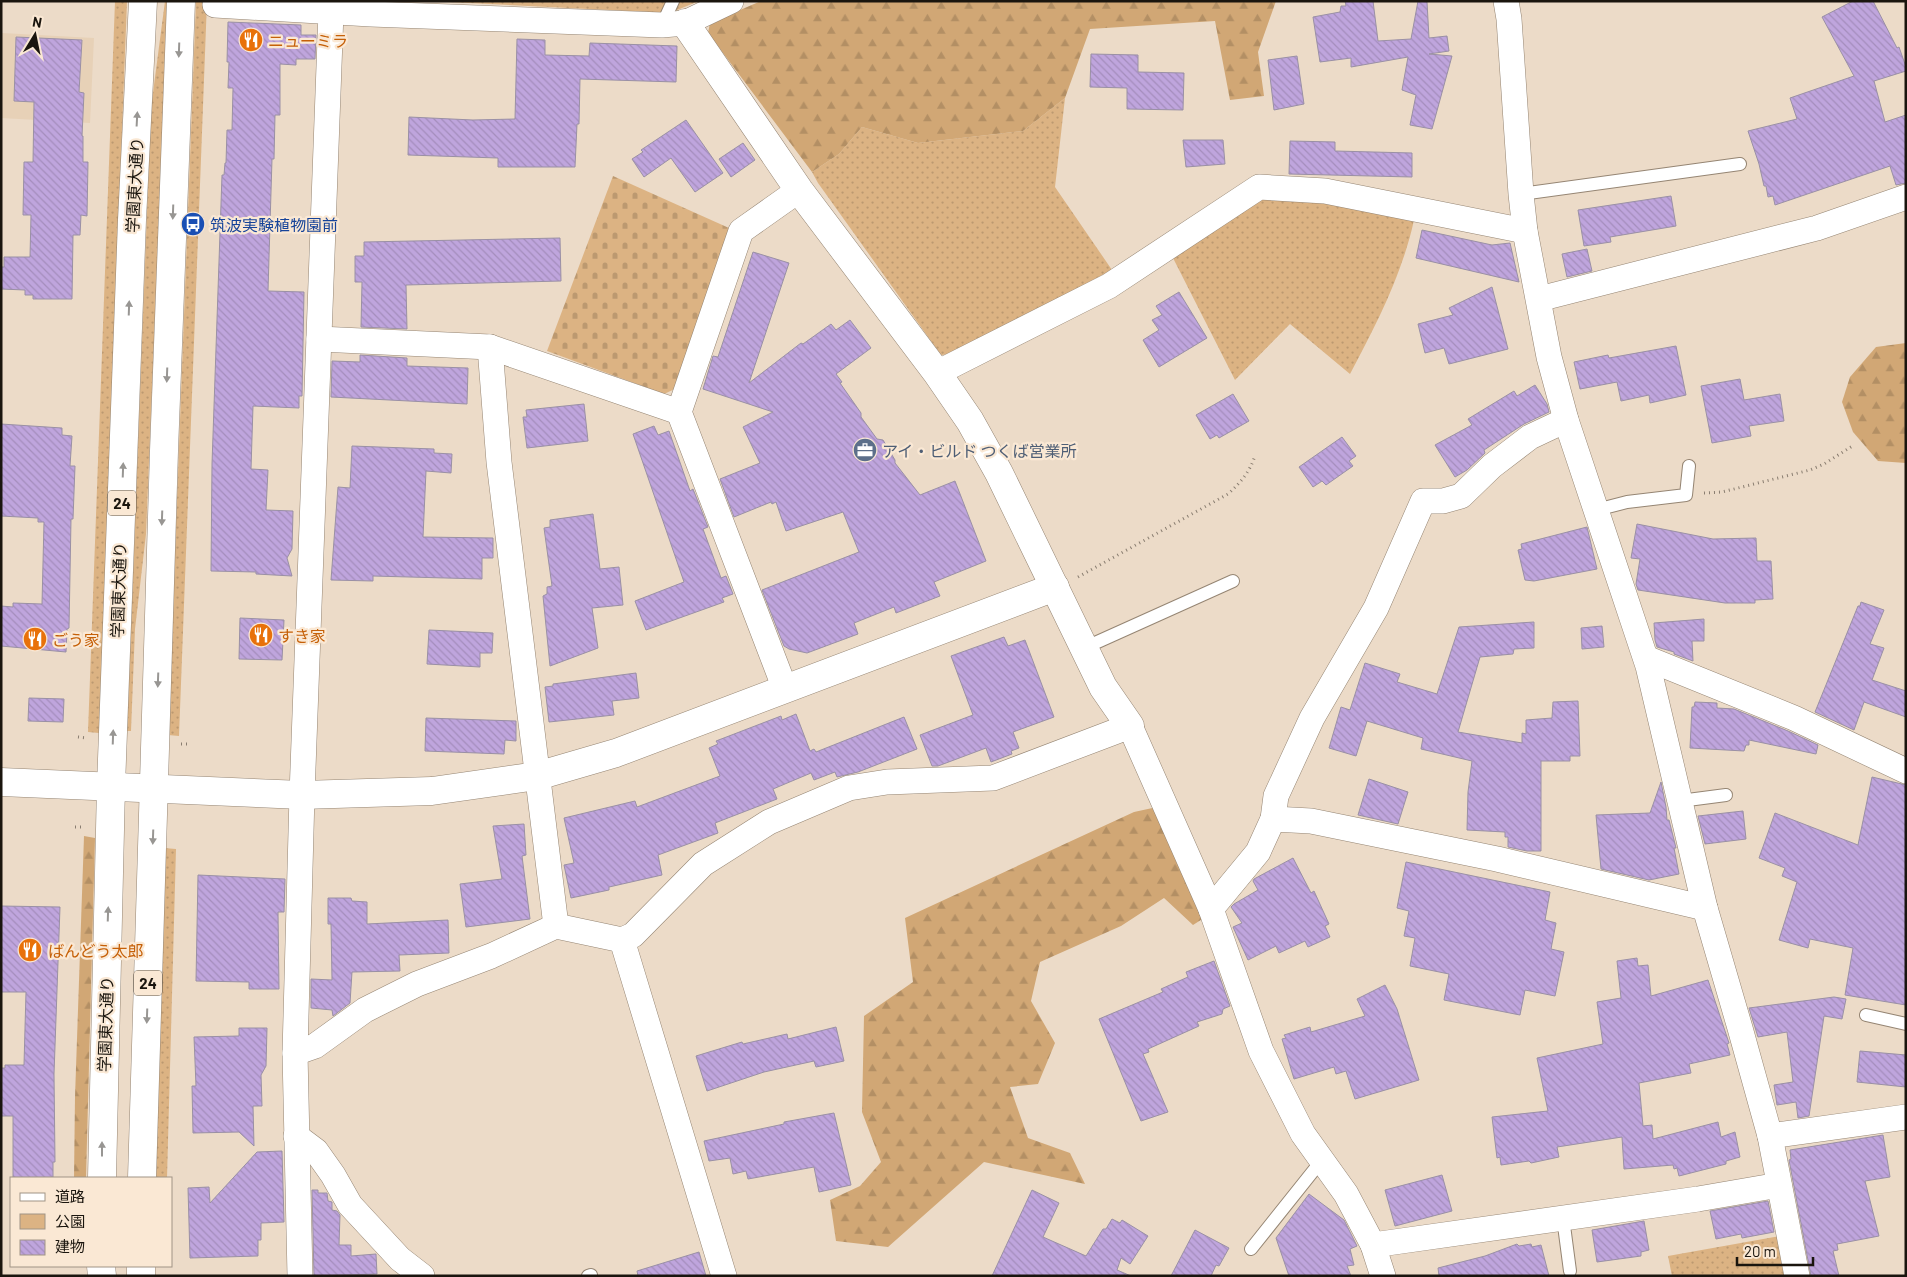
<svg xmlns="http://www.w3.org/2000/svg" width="1907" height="1277" font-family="Barlow,'Noto Sans JP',sans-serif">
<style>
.built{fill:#e7d1b7}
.green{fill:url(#green-dots)}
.forest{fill:url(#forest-firs)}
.cemetery{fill:url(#cemetery-stones)}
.building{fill:url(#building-back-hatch);stroke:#9a90a5}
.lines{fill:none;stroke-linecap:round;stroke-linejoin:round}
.service-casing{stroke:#958573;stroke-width:14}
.minor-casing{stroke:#958573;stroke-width:26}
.tertiary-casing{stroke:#958573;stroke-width:29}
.primary-casing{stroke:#958573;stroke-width:29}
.path{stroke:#897d70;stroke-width:3;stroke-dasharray:1 4;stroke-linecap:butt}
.service{stroke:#fff;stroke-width:12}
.minor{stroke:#fff;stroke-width:25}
.tertiary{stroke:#fff;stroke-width:28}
.primary{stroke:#fff;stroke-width:28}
.oneway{fill:#989693}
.labels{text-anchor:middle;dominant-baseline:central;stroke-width:4.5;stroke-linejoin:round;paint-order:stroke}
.shield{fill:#fae8d4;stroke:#5d5449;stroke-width:1}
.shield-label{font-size:15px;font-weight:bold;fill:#1a150e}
.food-label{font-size:16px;fill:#c56008;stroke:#fae8d4;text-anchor:start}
.street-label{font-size:16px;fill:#1a150e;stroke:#fae8d4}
.transit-label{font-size:16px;fill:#164399;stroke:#fae8d4;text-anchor:start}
.service-label{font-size:16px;fill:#4e5e75;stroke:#fae8d4;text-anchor:start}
</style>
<defs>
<pattern id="green-dots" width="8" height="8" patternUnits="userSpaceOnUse" patternTransform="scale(1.25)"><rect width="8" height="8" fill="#dcb383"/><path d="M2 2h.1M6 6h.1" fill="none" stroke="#bc9970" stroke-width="1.8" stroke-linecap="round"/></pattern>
<pattern id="forest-firs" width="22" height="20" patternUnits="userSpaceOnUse" patternTransform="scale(1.25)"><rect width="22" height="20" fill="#d1a775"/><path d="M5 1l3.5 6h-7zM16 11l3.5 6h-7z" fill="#b38f64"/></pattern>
<pattern id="cemetery-stones" width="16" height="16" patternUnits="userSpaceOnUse" patternTransform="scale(1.25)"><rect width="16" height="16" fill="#dcb383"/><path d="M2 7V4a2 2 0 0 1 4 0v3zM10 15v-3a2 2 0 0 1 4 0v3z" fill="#bc9970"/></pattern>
<pattern id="building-back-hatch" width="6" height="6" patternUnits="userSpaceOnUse" patternTransform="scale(1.25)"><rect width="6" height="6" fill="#bfa5dd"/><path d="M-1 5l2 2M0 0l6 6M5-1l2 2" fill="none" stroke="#a48dbc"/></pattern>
</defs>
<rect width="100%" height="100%" fill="#ecdbc8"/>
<polygon class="built" points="2,33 94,38 90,123 1,118"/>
<g class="green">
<polygon points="115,1 127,1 99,733 88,732"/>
<polygon points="165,1 168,1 146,534 135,629 131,731 127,731 151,108"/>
<polygon points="196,1 207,1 179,736 168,735"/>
<polygon points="427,1 699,1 670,13"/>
<polygon points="1065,98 1055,187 1112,270 953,354 941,355 818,183 812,172 839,154 862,127 918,143 1023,131"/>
<path d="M1262 194 1329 196 1414 220C1402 275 1376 325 1350 374L1290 324 1235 380 1173 258Z"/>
<polygon points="164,848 176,849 167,1178 155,1178"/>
<polygon points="1780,1236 1787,1276 1672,1276 1668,1256"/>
</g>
<g class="forest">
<polygon points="761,1 1276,1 1258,52 1264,96 1230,100 1215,21 1090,29 1065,98 1023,131 918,143 862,127 839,154 812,172 708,33 710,23"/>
<polygon points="1906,343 1906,463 1878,461 1853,432 1842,402 1850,377 1876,347"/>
<polygon points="1157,807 1204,918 1193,925 1164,898 1121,926 1040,962 1031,1001 1055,1043 1038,1084 1010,1087 1028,1138 1070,1153 1085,1184 984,1162 888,1247 836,1241 830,1200 860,1186 881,1162 862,1112 864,1016 913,982 905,918 1134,812"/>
<polygon points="84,836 95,838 86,1178 74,1178 75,1097"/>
</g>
<polygon class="cemetery" points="613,176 729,228 677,388 664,394 547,351"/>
<g class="building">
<polygon points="1345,1 1373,1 1378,41 1411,39 1418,1 1427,2 1429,38 1447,36 1449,51 1429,54 1452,56 1432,129 1410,125 1416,95 1402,90 1408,57 1351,67 1351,58 1320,62 1313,17 1340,12 1341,6 1346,6"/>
<polygon points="1853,1 1873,1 1897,48 1899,47 1906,67 1906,71 1874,81 1885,122 1906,115 1906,183 1896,185 1890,166 1775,205 1773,196 1768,197 1766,186 1764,186 1759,164 1748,131 1797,119 1790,98 1854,76 1822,17"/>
<polygon points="228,22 301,25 301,35 316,35 315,59 296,59 296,65 280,64 280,115 275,115 274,159 272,159 268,291 304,292 302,396 299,396 299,408 253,406 251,469 268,470 266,510 293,511 292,549 287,558 292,576 256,574 256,572 211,571 212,464 222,175 224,175 225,163 226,163 227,130 232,130 233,88 228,88 229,62 227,62"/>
<polygon points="16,37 82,40 79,92 84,93 82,136 83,136 83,162 88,162 87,216 81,215 80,235 73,235 72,299 33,299 33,295 25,295 25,290 1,289 1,267 4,267 4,257 30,257 31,215 23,215 24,162 33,162 34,102 14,101"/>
<polygon points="517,39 545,40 545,55 589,56 590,43 677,46 676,82 580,79 579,124 577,124 575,167 498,167 498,158 408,155 409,117 473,120 515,119"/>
<polygon points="1091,54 1138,55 1138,72 1184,73 1183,110 1127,109 1127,88 1090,87"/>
<polygon points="1297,56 1304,104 1274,110 1268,60"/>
<polygon points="686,120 723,173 695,192 671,158 644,177 632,159 643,152 641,150"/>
<polygon points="1183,140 1223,140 1225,164 1186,167"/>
<polygon points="1290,141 1335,142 1335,151 1412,153 1412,177 1289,174"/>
<polygon points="743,143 755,160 731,177 719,159"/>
<polygon points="1671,196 1676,226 1610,237 1611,242 1584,246 1578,210"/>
<polygon points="1422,230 1492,245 1510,243 1519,282 1416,258"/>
<polygon points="560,238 561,281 406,285 407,329 361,327 362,282 355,282 355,256 364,256 364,242"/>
<polygon points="1587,249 1592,271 1567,277 1562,254"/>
<polygon points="753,252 789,263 749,383 801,343 803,344 831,324 836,330 850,320 871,348 836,374 842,382 840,383 861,413 861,417 877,439 883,440 895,460 895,463 920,495 955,481 986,561 934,582 940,596 896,613 894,607 854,623 858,634 807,653 789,649 784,646 762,590 859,552 843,512 786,531 776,502 772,504 771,502 734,517 720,479 760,463 743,427 773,412 703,389 713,356 718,357"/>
<polygon points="1492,287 1508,349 1449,364 1444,348 1425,353 1418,324 1453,315 1449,308"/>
<polygon points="1179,292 1207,338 1159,367 1143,340 1159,330 1152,320 1162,315 1156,306"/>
<polygon points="1676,346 1686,395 1650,403 1649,395 1621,401 1617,382 1580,389 1574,362 1608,355 1609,358"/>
<polygon points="360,355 407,358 407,366 468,368 467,404 331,397 332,361 360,362"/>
<polygon points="1740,379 1744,400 1780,394 1784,421 1749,426 1751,436 1712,443 1701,386"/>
<polygon points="1535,385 1547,404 1549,412 1524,424 1484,450 1485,453 1467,470 1455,477 1435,445 1472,425 1468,419 1514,391 1517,396"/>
<polygon points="1233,394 1249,421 1219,438 1217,435 1210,439 1196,415"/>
<polygon points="584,404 588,441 527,448 523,417 527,417 526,410"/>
<polygon points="1,424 62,428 62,435 72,436 70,466 75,466 73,519 71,519 69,628 67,629 66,652 1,646 1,606 13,607 13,603 42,604 44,522 38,522 38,518 1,516"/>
<polygon points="654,426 658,435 669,431 690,491 693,489 708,527 703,529 721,578 726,576 733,594 722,598 724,602 646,630 635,601 684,582 633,434"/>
<polygon points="1342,437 1356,456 1349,461 1353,466 1326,485 1322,481 1313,487 1299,467"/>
<polygon points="352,446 434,449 434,453 452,454 451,473 426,471 423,537 493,538 493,558 482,558 482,579 373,576 373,581 331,580 338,487 350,488"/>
<polygon points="593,514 600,569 619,567 623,605 592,608 598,648 550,666 543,596 547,594 547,587 552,586 544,528 550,527 550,520"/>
<polygon points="1637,524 1713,539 1756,538 1757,561 1771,561 1773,599 1755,600 1755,603 1725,603 1638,590 1636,584 1640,559 1631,558"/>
<polygon points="1587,527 1597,569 1534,581 1525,580 1518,550 1522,549 1521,544"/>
<polygon points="1861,602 1884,610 1870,644 1884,648 1872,680 1906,691 1906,717 1864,702 1854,730 1815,712 1858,606 1860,606"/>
<polygon points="240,618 284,620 282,660 239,659"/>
<polygon points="1704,619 1704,641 1692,641 1693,661 1674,654 1674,652 1657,647 1655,640 1654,623"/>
<polygon points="1534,622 1534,648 1514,649 1513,654 1480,657 1458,732 1522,743 1522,733 1526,734 1526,720 1552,718 1553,702 1578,701 1580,756 1570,756 1570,761 1541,761 1541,851 1527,851 1508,847 1508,837 1505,837 1505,832 1467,830 1468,792 1472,761 1421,749 1423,738 1367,721 1356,756 1329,748 1341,707 1350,710 1365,663 1400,674 1397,682 1437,694 1459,627"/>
<polygon points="1602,626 1604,647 1582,649 1581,628"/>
<polygon points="429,630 493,633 492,653 480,653 480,667 427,664"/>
<polygon points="1004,637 1008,646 1025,640 1054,717 1013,732 1019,748 1011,751 1012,754 991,762 986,748 938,766 932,766 920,735 973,715 951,656"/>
<polygon points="636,673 639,698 612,701 614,715 549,722 545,687 553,686 553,684"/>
<polygon points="29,698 64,699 63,722 28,721"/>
<polygon points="1695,702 1717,703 1717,708 1734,709 1788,731 1818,745 1816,754 1749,740 1749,745 1746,745 1744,751 1690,748 1692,707 1694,707"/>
<polygon points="796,714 810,751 814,749 816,752 904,717 917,749 858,772 837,777 835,772 814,780 811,773 773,789 777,799 715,823 718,833 658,855 662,875 609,887 609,890 571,898 564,865 574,863 564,818 635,801 637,807 720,776 709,748 718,744 716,741 781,716 782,720"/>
<polygon points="426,718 516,721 516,741 505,740 504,754 425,751"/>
<polygon points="1872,777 1906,785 1906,1005 1845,995 1853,948 1810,939 1808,948 1779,940 1797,882 1782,876 1785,868 1759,858 1775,813 1858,845"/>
<polygon points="1369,779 1408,792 1398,824 1358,815"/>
<polygon points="1661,782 1666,807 1667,820 1669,820 1676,848 1674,848 1679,874 1649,880 1601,869 1596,815 1650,813"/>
<polygon points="1743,811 1746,839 1705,844 1698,816"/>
<polygon points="524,824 526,855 522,856 530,919 466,927 460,884 502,879 493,826"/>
<polygon points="1293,858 1311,893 1314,891 1329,924 1325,926 1330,937 1308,947 1305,941 1279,953 1276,946 1248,960 1233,927 1242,923 1231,907 1234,904 1258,890 1253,881 1254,879"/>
<polygon points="1406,862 1550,892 1545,920 1556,923 1551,949 1564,952 1555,996 1525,990 1520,1015 1444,1000 1449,974 1410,966 1415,938 1404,936 1409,911 1397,908"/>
<polygon points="198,875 285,879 284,912 278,912 279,989 249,989 249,982 196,981"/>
<polygon points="328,898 351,898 352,901 367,902 367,924 448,920 449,953 399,955 400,971 352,972 350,1003 333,1016 332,1010 311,1008 311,979 332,980 331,924 328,924"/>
<polygon points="1,906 60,907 54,1074 55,1162 53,1162 53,1178 13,1178 13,1116 1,1116 1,1068 5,1068 5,1065 24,1065 26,992 1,992"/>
<polygon points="1637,958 1638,966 1648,965 1651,996 1708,980 1729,1043 1727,1044 1730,1055 1689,1064 1691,1073 1639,1083 1643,1126 1652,1125 1653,1139 1718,1122 1721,1137 1735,1132 1740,1157 1726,1161 1726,1164 1679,1176 1677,1168 1674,1169 1673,1165 1624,1169 1622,1137 1557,1147 1559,1157 1531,1163 1529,1161 1501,1165 1500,1157 1497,1158 1492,1117 1548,1111 1537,1058 1603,1044 1597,1002 1621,998 1617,961"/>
<polygon points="1214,961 1230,1006 1223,1009 1222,1014 1197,1022 1199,1026 1148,1049 1149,1052 1143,1054 1168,1112 1141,1121 1099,1019 1163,992 1161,989 1188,977 1186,972"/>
<polygon points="1385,985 1397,1009 1419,1080 1355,1099 1346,1071 1336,1074 1334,1067 1294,1079 1282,1039 1286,1038 1284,1035 1310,1027 1311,1032 1365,1016 1357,999"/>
<polygon points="1834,997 1846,999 1842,1019 1824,1016 1809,1116 1798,1118 1796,1102 1777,1105 1774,1085 1793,1082 1787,1032 1758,1037 1749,1008"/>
<polygon points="836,1027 844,1061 816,1067 814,1061 764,1072 707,1091 696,1056 742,1042 743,1044 787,1034 788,1039"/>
<polygon points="239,1028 267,1028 266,1066 261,1075 262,1106 253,1106 254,1146 239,1132 193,1133 192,1086 196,1086 194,1037 239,1036"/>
<polygon points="1860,1051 1906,1055 1906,1087 1857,1082"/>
<polygon points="834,1113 851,1185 819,1192 814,1167 748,1179 746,1171 733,1174 730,1158 709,1161 704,1141 784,1124 784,1122"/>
<polygon points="1883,1135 1890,1177 1865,1181 1879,1236 1837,1244 1838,1250 1833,1251 1839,1276 1811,1276 1789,1160 1791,1159 1790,1150"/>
<polygon points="282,1151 284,1222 261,1223 261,1240 258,1240 258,1256 190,1258 188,1188 209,1187 210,1203 257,1152"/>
<polygon points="1442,1175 1452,1211 1395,1226 1385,1190"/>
<polygon points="312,1190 318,1190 318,1193 327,1193 328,1201 332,1202 332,1210 337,1211 340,1215 339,1245 351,1245 351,1256 376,1254 377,1274 314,1276"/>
<polygon points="1032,1190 1059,1203 1043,1237 1086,1256 1103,1229 1106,1229 1112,1219 1120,1223 1122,1220 1148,1236 1130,1264 1121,1258 1117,1270 1131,1276 992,1276"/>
<polygon points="1309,1194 1344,1220 1357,1246 1350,1249 1354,1265 1347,1266 1351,1276 1289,1276 1276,1238"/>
<polygon points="1768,1201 1774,1232 1742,1238 1741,1234 1716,1239 1710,1211"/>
<polygon points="1644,1221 1649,1250 1641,1252 1641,1256 1597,1262 1592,1230"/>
<polygon points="1195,1230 1229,1248 1219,1266 1216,1265 1211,1276 1171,1276"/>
<polygon points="1517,1244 1519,1246 1531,1244 1532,1247 1541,1245 1549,1276 1439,1276 1438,1268 1485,1256"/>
<polygon points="699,1252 706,1276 638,1276 637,1271"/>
</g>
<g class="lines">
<g class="service-casing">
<g id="service">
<polyline points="662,25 673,1"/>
<polyline points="1521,194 1740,164"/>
<polyline points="1596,510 1627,502 1686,495 1689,466"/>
<polyline points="1084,648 1233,581"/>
<polyline points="1680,801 1726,795"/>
<polyline points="1866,1015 1906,1024"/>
<polyline points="1563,1218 1570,1271"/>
<polyline points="1251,1249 1322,1160"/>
<polyline points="588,1276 591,1275"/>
</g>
</g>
<g class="minor-casing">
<g id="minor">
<polyline points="1506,1 1509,19 1521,194 1525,231 1549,357 1566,420 1648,666 1705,908 1740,1028 1770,1136 1797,1276"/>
<polyline points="215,5 371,14 662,25 685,23 731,1"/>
<polyline points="1539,299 1817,228 1906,197"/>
<polyline points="319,339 490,347 679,412"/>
<polyline points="490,347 499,462 556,926"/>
<polyline points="937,373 1109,286 1259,187 1325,191 1525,231"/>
<polyline points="1646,658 1794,718 1906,771"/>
<polyline points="785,689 679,412 741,231 799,190"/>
<polyline points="1273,819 1311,821 1497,859 1705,908"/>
<polyline points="1211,909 1258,852 1273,819 1276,796 1312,718 1376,608 1423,501 1443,501 1461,496 1492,466 1530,437 1566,420"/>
<polyline points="622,940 724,1276"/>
<polyline points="295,1053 315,1046 365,1010 417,984 491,956 556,926 622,940 633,935 703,864 769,822 849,788 887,782 993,778 1130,726 1211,909 1261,1051 1303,1134 1346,1194 1373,1245 1383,1276"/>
<polyline points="296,1136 316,1151 333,1175 350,1205 400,1259 422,1276"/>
<polyline points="1770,1136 1906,1117"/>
<polyline points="1373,1245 1698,1199 1779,1185"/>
<polyline points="300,1276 295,1053 302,795 331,12"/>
</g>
</g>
<g class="tertiary-casing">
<g id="tertiary">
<polyline points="685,23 799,190 937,373 970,421 999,473 1103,687 1130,726"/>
<polyline points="1,782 302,795 432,791 537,776 616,753 1055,587"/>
</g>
</g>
<g class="primary-casing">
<g id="primary">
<polyline points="102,1178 111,786 132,220 143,1"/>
<polyline points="142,1178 164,451 181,1"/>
<polyline points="101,1266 102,1276"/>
<polyline points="141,1266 141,1276"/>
</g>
</g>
<g class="path">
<polyline points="1704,493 1722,492 1810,470 1824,464 1854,445"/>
<path d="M1078 577 1228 494C1241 482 1249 473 1255 456"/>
<polyline points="78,737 87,738"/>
<polyline points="181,744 189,744"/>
<polyline points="75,827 84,827"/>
</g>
<use href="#service" class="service"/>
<use href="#minor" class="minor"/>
<use href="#tertiary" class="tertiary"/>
<use href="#primary" class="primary"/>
</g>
<defs><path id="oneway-solid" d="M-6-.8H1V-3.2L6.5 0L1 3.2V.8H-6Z" transform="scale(1.25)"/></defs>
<g class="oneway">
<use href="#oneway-solid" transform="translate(179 50) rotate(92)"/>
<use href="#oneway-solid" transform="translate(137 119) rotate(-87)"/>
<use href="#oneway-solid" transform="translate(173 212) rotate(92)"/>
<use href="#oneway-solid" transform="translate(129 308) rotate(-88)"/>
<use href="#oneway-solid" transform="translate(167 375) rotate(92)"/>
<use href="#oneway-solid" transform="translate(123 470) rotate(-88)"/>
<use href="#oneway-solid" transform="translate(162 518) rotate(92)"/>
<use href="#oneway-solid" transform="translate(158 680) rotate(92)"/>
<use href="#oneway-solid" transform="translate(113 737) rotate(-88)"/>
<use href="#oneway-solid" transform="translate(153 837) rotate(92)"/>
<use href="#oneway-solid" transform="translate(108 914) rotate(-88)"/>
<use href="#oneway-solid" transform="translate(147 1016) rotate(92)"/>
<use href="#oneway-solid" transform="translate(102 1149) rotate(-90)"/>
</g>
<defs>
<g id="restaurant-disc" transform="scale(1.25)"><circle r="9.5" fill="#e8710a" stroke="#fae8d4"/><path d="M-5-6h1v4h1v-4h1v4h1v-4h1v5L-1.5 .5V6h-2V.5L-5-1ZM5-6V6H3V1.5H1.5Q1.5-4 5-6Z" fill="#fff"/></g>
<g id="bus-disc" transform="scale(1.25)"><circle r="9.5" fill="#1a4fb4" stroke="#fae8d4"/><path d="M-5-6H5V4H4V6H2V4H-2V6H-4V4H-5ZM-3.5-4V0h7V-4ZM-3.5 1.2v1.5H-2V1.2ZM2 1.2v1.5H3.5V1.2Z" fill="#fff"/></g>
<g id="office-disc" transform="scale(1.25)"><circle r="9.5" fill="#5c6f8a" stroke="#fae8d4"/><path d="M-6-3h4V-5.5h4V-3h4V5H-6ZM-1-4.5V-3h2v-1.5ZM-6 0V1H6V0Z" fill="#fff"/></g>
</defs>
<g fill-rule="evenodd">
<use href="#restaurant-disc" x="251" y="40"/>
<use href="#bus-disc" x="193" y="224"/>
<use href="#office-disc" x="865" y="450"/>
<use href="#restaurant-disc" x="261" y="635"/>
<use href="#restaurant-disc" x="35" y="639"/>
<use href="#restaurant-disc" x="30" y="950"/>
</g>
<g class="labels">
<g class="shield">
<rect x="108" y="490.5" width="28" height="25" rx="4"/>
<rect x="134" y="970.5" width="28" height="25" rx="4"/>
</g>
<g class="shield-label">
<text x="122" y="503">24</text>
<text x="148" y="983">24</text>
</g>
<g class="food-label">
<text x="268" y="40">ニューミラ</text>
<text x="278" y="635">すき家</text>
<text x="52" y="639">ごう家</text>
<text x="48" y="950">ばんどう太郎</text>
</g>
<g class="street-label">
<text transform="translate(134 185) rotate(-87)">学園東大通り</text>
<text transform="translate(118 590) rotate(-88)">学園東大通り</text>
<text transform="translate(105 1024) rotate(-88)">学園東大通り</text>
</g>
<g class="transit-label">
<text x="210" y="224">筑波実験植物園前</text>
</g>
<g class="service-label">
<text x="882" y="450">アイ・ビルド つくば営業所</text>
</g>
</g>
<rect width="1907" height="1277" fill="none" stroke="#1a150e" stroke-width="5"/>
<rect x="10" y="1177" width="162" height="90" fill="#fae8d4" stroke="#a09485"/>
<rect x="20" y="1193" width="25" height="8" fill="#ffffff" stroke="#a09485"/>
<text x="55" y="1202" font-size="15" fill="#1a150e">道路</text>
<rect x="20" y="1214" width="25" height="15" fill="#dcb383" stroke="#a09485"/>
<text x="55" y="1227" font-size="15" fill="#1a150e">公園</text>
<rect x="20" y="1240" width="25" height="15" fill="url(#building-back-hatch)" stroke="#a09485"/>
<text x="55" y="1252" font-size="15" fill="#1a150e">建物</text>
<g transform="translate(35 35) rotate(10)" stroke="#fae8d4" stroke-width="4" paint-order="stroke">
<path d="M0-4L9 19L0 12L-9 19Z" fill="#1a150e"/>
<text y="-8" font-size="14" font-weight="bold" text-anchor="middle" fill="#1a150e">N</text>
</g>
<path d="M1737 1257v8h76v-8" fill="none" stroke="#1a150e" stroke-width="2.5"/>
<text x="1744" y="1257" font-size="15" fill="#1a150e" stroke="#fae8d4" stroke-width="4" paint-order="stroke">20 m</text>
</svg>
